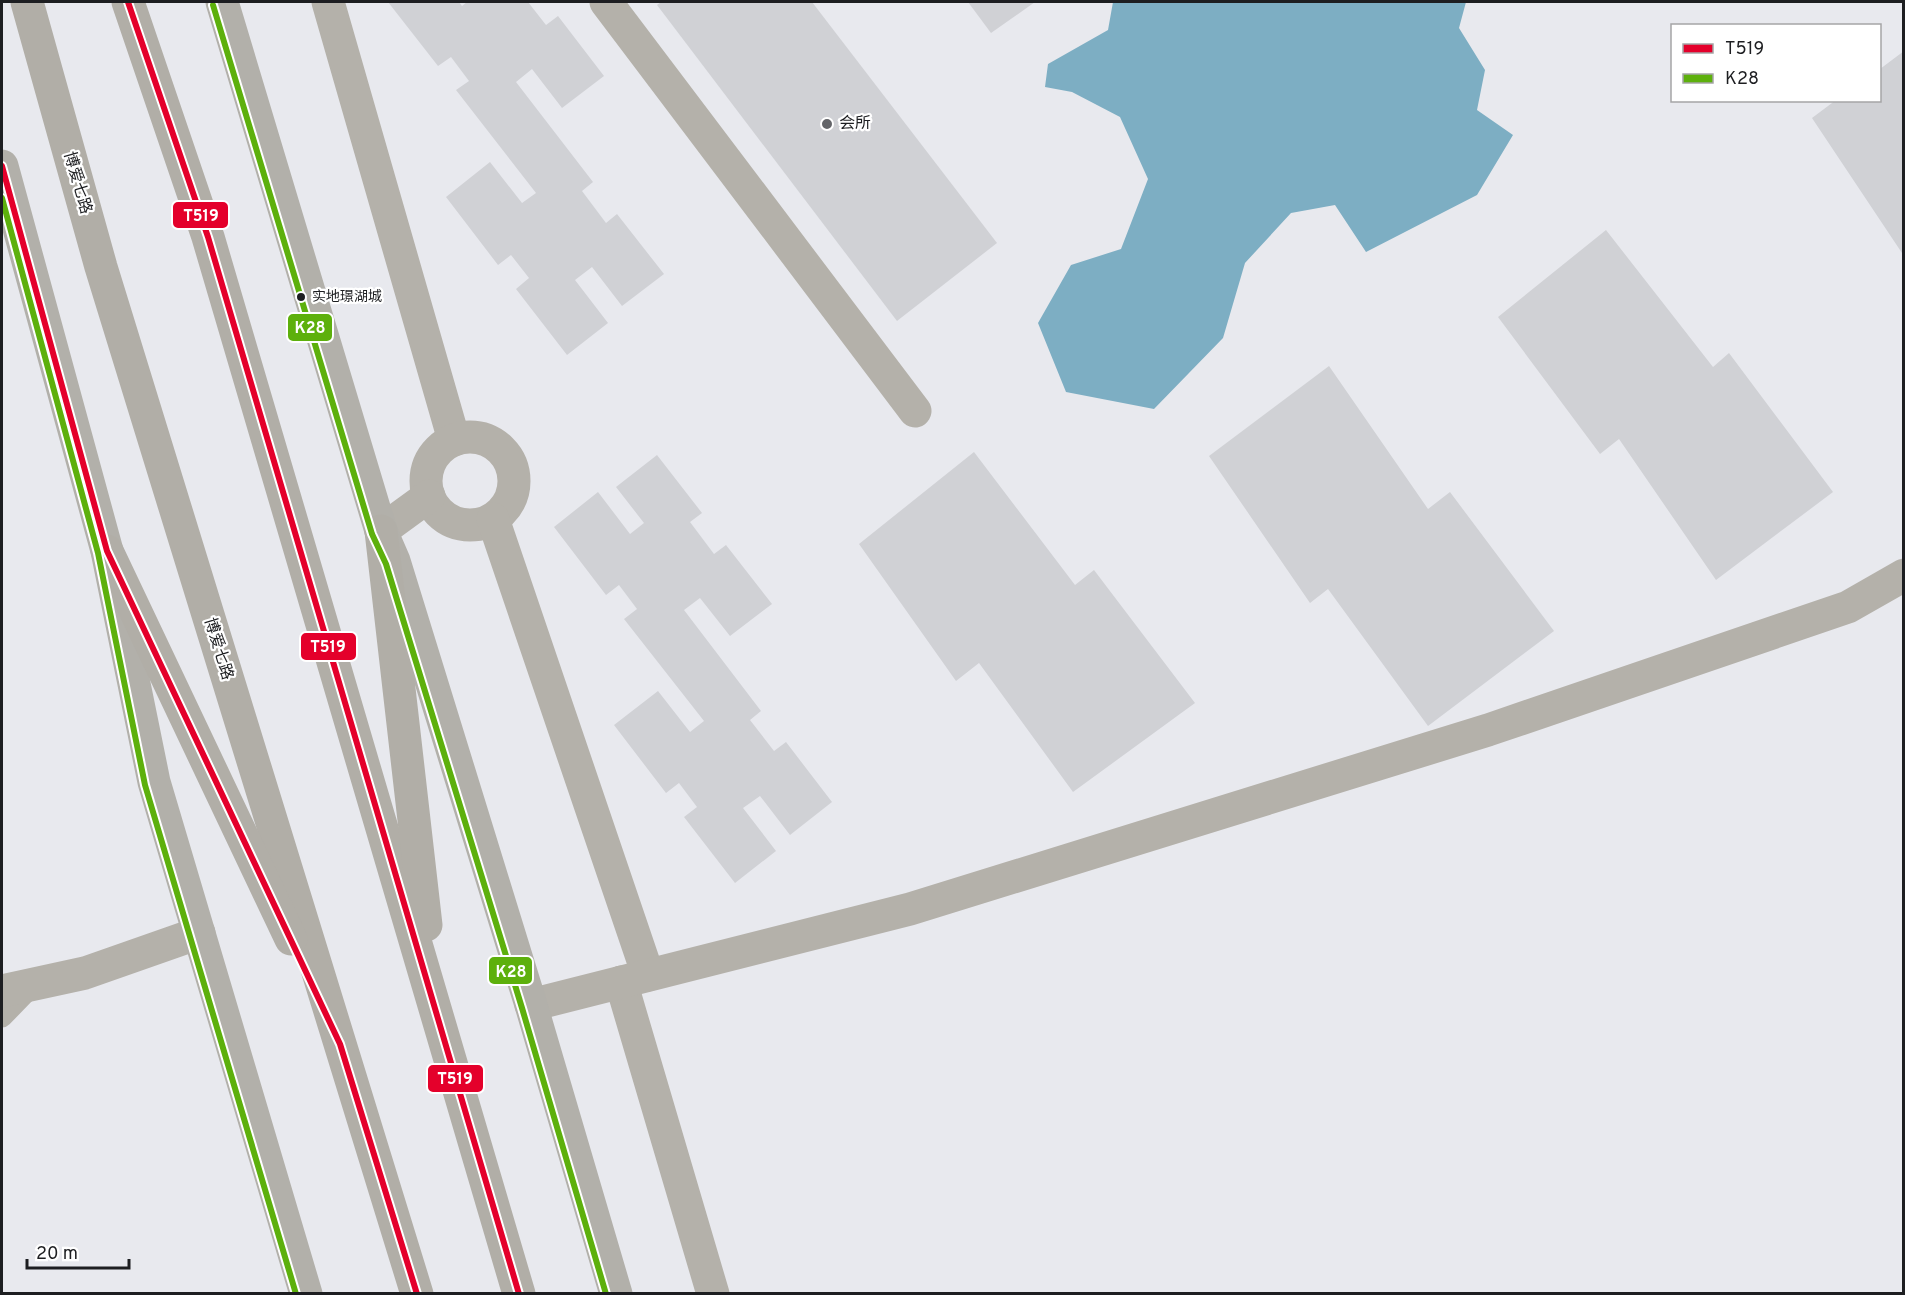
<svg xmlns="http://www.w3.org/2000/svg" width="1905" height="1295" font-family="Overpass,'Noto Sans SC',sans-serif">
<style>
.water{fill:#7daec3}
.building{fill:#d0d1d5}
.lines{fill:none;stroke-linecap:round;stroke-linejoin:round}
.lane{stroke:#b4b1aa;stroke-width:21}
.street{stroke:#b4b1aa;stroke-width:33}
.secondary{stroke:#b2b0aa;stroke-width:33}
.highway{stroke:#b1aea7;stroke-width:33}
.bus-1-casing{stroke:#fff;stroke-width:10}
.bus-2-casing{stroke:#fff;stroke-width:10}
.bus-1{stroke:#e4002b;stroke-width:6}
.bus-2{stroke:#5db00c;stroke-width:6}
.poi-dot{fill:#646569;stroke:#fff;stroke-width:2}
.bus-dot{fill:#1d1e21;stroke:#fff;stroke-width:2}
.labels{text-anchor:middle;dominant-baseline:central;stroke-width:4.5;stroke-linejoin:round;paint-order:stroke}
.bus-label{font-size:14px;fill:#1d1e21;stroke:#fff;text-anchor:start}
.poi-label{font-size:16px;fill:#1d1e21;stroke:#fff;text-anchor:start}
.street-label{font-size:16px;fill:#1d1e21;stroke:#fff}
.line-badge{stroke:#fff;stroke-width:2}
.badge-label{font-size:16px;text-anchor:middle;font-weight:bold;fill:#fff}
</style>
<rect width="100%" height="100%" fill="#e8e9ee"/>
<polygon class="water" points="1113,2 1466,2 1459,28 1485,70 1477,110 1513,135 1477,195 1366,252 1335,205 1291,213 1245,263 1223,338 1154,409 1066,392 1038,323 1071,265 1121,249 1148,179 1120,117 1072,92 1045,87 1048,64 1108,30"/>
<g class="building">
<polygon points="388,2 459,2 462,6 467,2 528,2 546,25 558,16 604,76 562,108 532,69 516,82 593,182 582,191 606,223 617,214 664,274 622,306 592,267 575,280 608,323 567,355 516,289 529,278 511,255 498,265 446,197 490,162 522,203 536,193 456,90 469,81 451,57 438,66"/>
<polygon points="661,2 812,2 997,243 897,321 657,5"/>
<polygon points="968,2 1035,2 991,33"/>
<polygon points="1904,51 1904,256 1812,118 1836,100 1880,100 1880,69"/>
<polygon points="1606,230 1713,367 1729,353 1833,492 1716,580 1619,439 1600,454 1498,317"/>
<polygon points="1329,366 1428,509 1450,492 1554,631 1428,726 1328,589 1310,603 1209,456"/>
<polygon points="974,452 1075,585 1094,570 1195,703 1073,792 979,663 956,681 859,544"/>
<polygon points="657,455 702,513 690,522 714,554 726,545 772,604 730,636 700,598 684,610 761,711 750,720 774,751 786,742 832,802 790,835 760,796 743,808 776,851 735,883 684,817 697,807 679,783 666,793 614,725 658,691 690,732 704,721 624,619 637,609 619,585 606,595 554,527 598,492 630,534 644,523 616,487"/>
</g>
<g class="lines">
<polyline class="lane" points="2,1017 33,985"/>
<g class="street">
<polyline points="328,2 454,440"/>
<polyline points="606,2 915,411"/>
<circle cx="470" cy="481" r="44"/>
<polyline points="493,519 648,975"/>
<polyline points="381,531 429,496"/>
<polyline points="621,982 713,1294"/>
<polyline points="2,991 85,973 199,933"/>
<polyline points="531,1005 910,909 1488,730 1848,607 1904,575"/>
</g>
<g class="secondary">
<polyline points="222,2 381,531 394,561 531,1005 616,1294"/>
<polyline points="2,166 107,551 154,782 306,1294"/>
</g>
<g class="highway">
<polyline points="27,2 101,267 417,1294"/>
<polyline points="128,2 208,237 519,1294"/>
<polyline points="381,531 426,925"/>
<polyline points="107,551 291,939"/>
</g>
<g class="bus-1-casing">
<g id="bus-1">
<polyline points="128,2 208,237 519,1294"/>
<polyline points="2,166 107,551 340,1044 417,1294"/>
</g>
</g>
<g class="bus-2-casing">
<g id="bus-2">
<polyline points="213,5 372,534 386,564 522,1008 606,1294"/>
<polyline points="2,198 98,553 145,785 296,1294"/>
</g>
</g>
<use href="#bus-1" class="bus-1"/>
<use href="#bus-2" class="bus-2"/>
</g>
<circle class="poi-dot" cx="827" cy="124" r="6"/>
<circle class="bus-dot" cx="301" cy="297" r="5"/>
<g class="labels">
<g class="bus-label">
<text x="312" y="297">实地璟湖城</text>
</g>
<g class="poi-label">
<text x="839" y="124">会所</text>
</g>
<g class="street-label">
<text transform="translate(77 183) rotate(74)">博爱七路</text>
<text transform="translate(218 649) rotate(73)">博爱七路</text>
</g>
</g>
<g class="line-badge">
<rect x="172" y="201" width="57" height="28" rx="6" fill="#e4002b"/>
<rect x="287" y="313" width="46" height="29" rx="6" fill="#5db00c"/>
<rect x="300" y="632" width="57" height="29" rx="6" fill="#e4002b"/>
<rect x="488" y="956" width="45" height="29" rx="6" fill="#5db00c"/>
<rect x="427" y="1064" width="57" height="29" rx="6" fill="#e4002b"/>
</g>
<g class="badge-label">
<text x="201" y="221">T519</text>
<text x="310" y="333">K28</text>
<text x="328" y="652">T519</text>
<text x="511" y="977">K28</text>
<text x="455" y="1084">T519</text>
</g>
<rect width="1905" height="1295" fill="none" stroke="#1d1e21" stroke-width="6"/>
<rect x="1671" y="24" width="210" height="78" fill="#ffffff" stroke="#a5a5a6" stroke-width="1.5"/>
<rect x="1683" y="44" width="30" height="9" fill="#e4002b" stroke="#a5a5a6" stroke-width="1.5"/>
<text x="1725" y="54" font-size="18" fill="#1d1e21">T519</text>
<rect x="1683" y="74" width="30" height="9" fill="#5db00c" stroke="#a5a5a6" stroke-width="1.5"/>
<text x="1725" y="84" font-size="18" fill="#1d1e21">K28</text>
<path d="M27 1259v9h102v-9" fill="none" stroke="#1d1e21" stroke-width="3"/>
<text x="36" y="1259" font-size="18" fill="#1d1e21" stroke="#ffffff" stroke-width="4.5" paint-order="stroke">20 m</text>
</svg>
